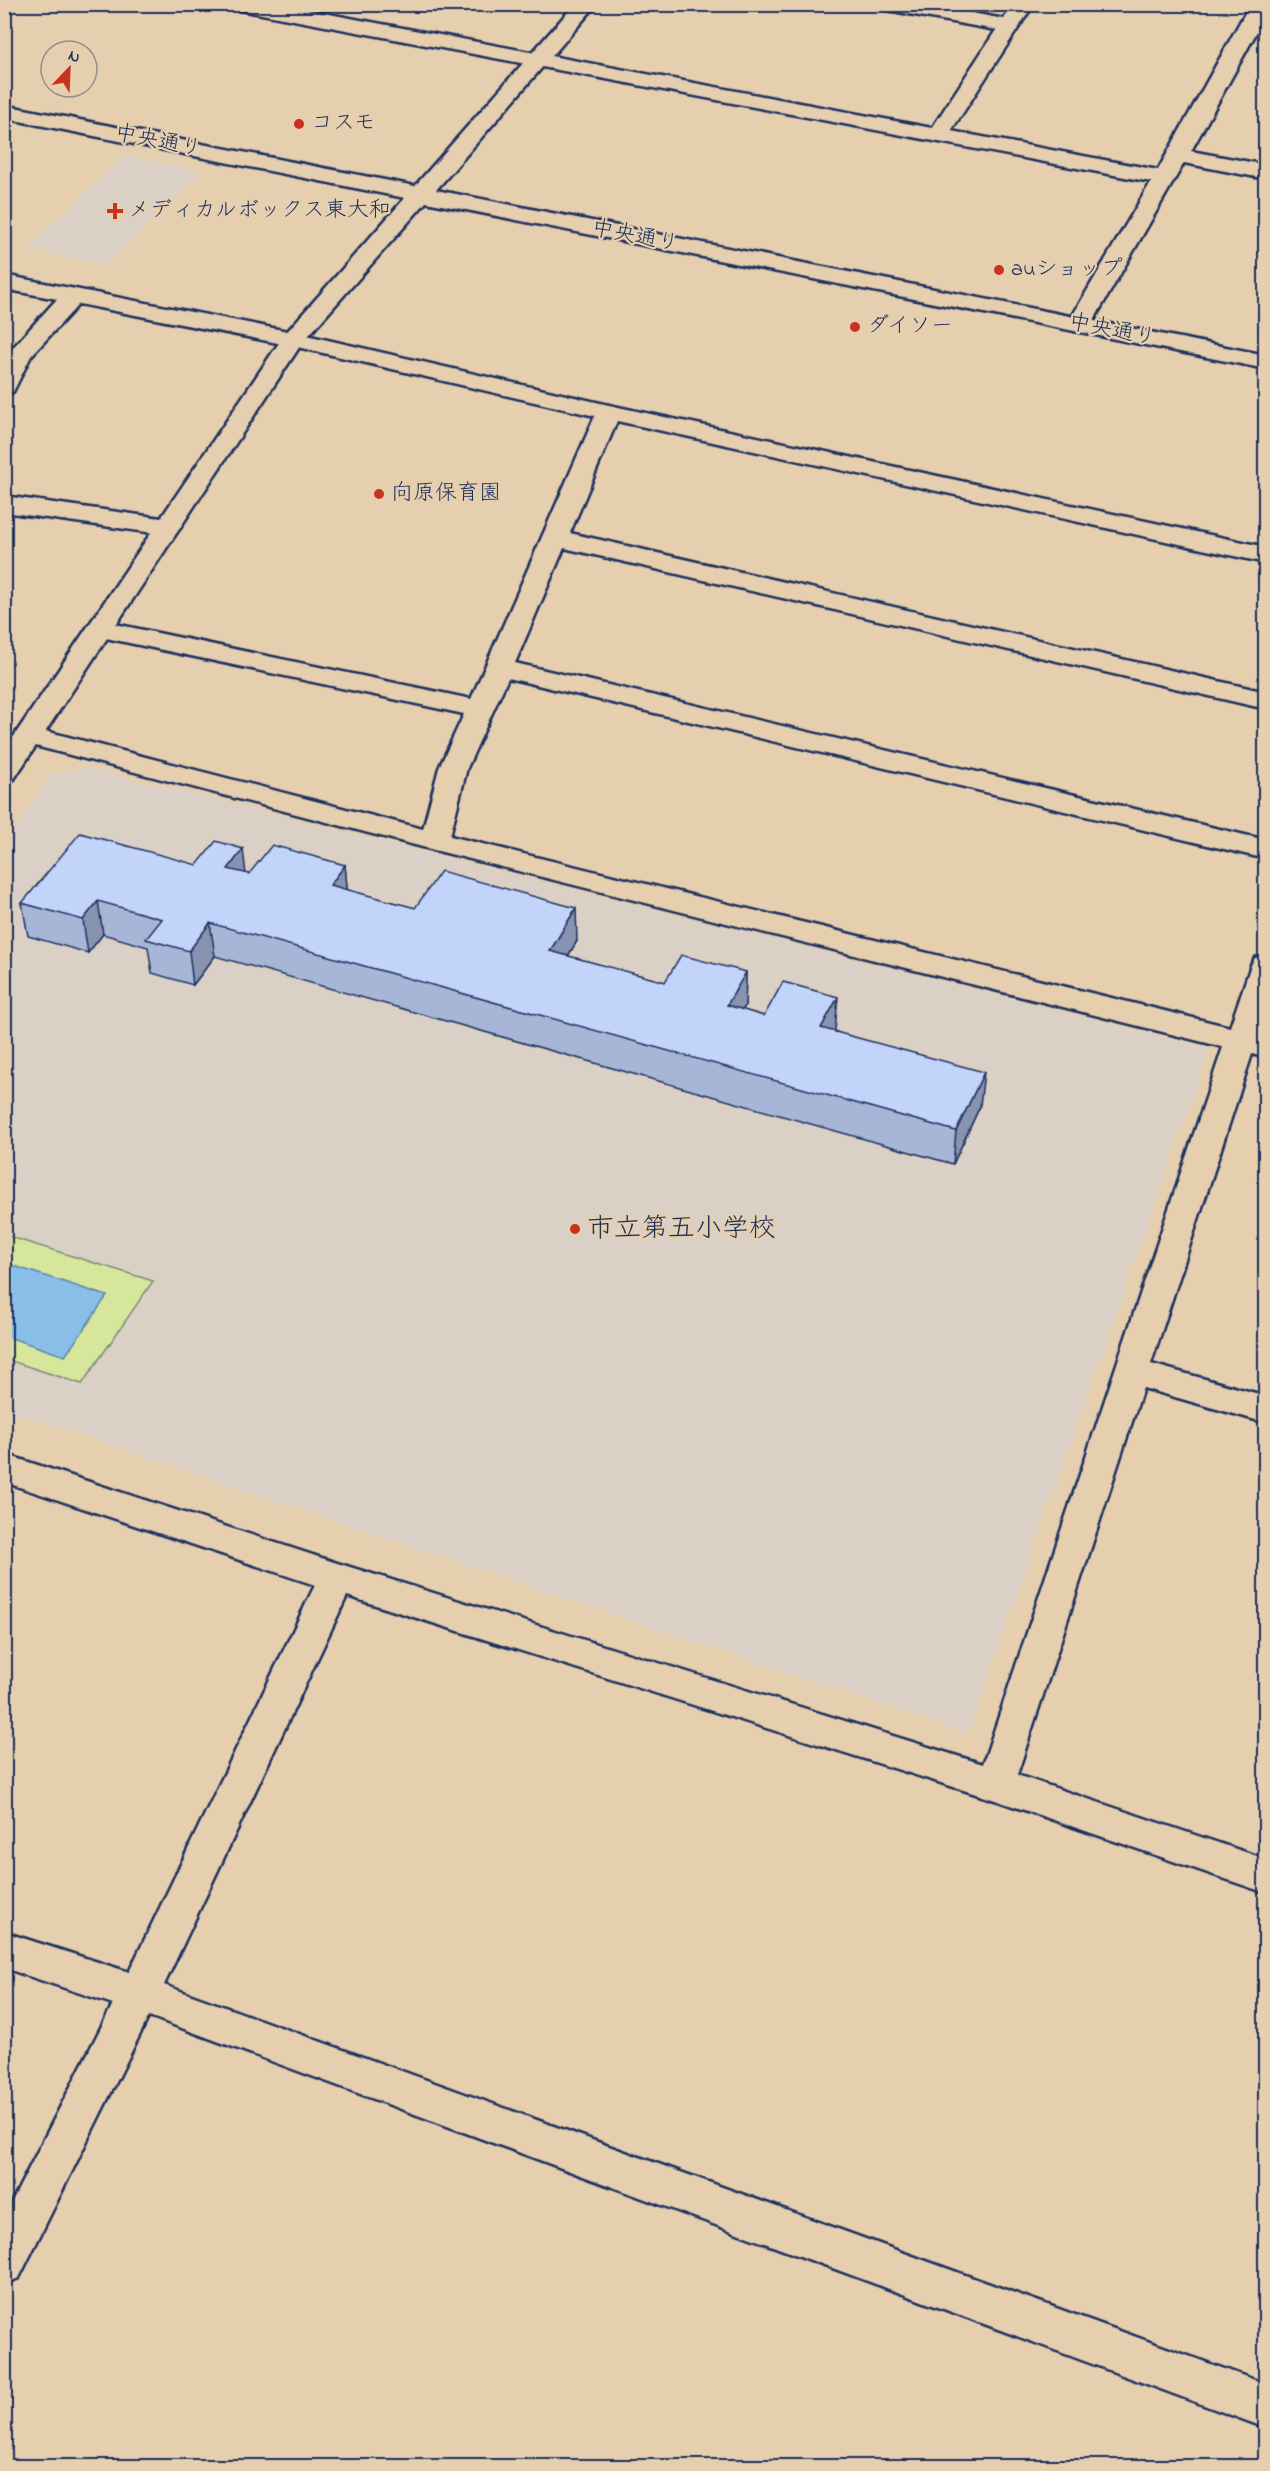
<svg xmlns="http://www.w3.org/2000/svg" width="1270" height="2471" font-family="'Indie Flower','Klee One',sans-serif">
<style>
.built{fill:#dad0c6}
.green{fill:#d6e79b;stroke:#788b7c;stroke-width:1.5}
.water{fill:#89bfe7;stroke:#5d85b0;stroke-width:1.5}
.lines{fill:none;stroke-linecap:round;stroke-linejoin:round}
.minor-casing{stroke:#1b2f5e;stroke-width:5}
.tertiary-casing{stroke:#1b2f5e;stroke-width:5}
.minor{fill:#e5cfaf;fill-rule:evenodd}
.tertiary{fill:#e5cfaf;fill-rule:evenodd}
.wall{fill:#a7b6d7;stroke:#1b2f5e;stroke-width:1.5}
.shaded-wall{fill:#8894af;stroke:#1b2f5e;stroke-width:1.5}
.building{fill:#c2d4fa;stroke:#1b2f5e;stroke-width:1.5}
.poi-dot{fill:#c8321e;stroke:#e5cfaf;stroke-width:2}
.labels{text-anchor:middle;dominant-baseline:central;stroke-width:4.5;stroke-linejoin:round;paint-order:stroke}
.far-poi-label{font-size:22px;fill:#1b2f5e;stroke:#e5cfaf;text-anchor:start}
.far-street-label{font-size:22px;fill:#1b2f5e;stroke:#e5cfaf}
.poi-label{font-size:27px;fill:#1b2f5e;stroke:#e5cfaf;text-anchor:start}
</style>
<rect width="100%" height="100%" fill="#e5cfaf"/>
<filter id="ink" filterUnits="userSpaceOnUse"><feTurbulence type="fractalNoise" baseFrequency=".0167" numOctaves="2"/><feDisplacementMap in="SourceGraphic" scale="12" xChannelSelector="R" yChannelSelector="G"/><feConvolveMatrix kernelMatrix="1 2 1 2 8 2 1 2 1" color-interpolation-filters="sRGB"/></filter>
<g filter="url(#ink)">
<g class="built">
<polygon points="126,155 202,172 106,265 26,249"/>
<polygon points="85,767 1210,1048 968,1734 5,1409 4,848 49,775"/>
</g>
<polygon class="green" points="4,1235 153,1281 82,1384 5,1359"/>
<polygon class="water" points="5,1263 107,1296 65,1356 5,1336"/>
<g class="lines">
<g class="minor-casing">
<g id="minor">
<polygon points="230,4 276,4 932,128 996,30 887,10 880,8 877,4 924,4 1004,19 1013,4 1034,4 951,131 1158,170 1250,4 1266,4 1266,15 1191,151 1266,165 1266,179 1184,163 1091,325 1087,330 1079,332 1071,330 1067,325 1151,182 240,10 233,8"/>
<polygon points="4,275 293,332 609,405 1266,547 1266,563 617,421 570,533 1266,692 1266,709 564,548 515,663 1266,840 1266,859 508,678 467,768 450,836 1230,1027 1251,965 1255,958 1266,955 1266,1013 1259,1034 1266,1036 1266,1058 1252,1054 1151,1364 1266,1396 1266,1423 1143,1388 1017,1775 1266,1859 1266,1893 995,1800 347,1596 164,1985 1266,2384 1266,2428 149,2016 19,2278 4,2284 4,2217 113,2004 4,1968 4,1932 129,1972 315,1585 4,1482 4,1454 337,1563 983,1764 1223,1047 434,850 20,742 16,736 20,730 30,727 423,829 439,768 464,714 101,637 91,635 88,629 91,623 101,621 471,699 595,416 293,346 79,304 31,356 13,392 4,394 4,360 8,353 57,299 4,289"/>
<polygon points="4,496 168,519 177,522 181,527 177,532 168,535 4,512"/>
</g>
</g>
<g class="tertiary-casing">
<polygon id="tertiary" points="575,4 597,4 436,190 1266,355 1266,369 426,202 302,343 14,779 4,782 4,751 285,334 405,198 4,118 4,105 415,186"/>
</g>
<use href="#minor" class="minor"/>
<use href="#tertiary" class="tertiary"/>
</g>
<polygon class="wall" points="197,865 249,874 345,865 347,890 415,908 577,941 568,956 665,982 746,972 745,1006 742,1010 764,1016 835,1031 980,1106 953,1164 215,956 193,985 152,973 148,947 103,934 88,953 28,936 22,903"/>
<g class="shaded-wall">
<polygon points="243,849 247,883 228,869"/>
<polygon points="345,865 348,898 330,885"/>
<polygon points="98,901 103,934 88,953 83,920"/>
<polygon points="576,908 577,941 551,984 550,951"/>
<polygon points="210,923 215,956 193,985 189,951"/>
<polygon points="746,972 745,1006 726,1039 727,1005"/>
<polygon points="838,997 835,1031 819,1061 821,1028"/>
<polygon points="984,1072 980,1106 953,1164 956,1131"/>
</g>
<polygon class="building" points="80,833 197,865 216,841 243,849 228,869 249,874 272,845 345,865 330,885 415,908 441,871 576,908 550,951 665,982 681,955 746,972 727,1005 764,1016 783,982 838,997 821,1028 984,1072 956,1131 210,923 189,951 146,939 162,919 98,901 83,920 22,903"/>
</g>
<g class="poi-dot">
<circle cx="299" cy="124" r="6"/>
<path d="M112 202h6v6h6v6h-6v6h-6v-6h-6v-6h6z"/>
<circle cx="999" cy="270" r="6"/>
<circle cx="855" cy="327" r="6"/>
<circle cx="379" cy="494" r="6"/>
<circle cx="575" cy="1229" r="6"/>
</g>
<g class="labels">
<g class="far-poi-label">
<text x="311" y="124">コスモ</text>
<text x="128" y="211">メディカルボックス東大和</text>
<text x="1011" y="270">auショップ</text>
<text x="867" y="327">ダイソー</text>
<text x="391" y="494">向原保育園</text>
</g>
<g class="far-street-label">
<text transform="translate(158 142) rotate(11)">中央通り</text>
<text transform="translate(635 237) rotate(11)">中央通り</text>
<text transform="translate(1112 331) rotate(11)">中央通り</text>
</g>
<g class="poi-label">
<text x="587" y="1229">市立第五小学校</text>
</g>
</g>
<rect width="1270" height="2471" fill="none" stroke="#e5cfaf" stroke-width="24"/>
<rect x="12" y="12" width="1246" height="2447" fill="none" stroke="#1b2f5e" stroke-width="2" filter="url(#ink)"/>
<g transform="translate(69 69) rotate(23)"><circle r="28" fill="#e5cfaf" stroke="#948f8f" stroke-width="1.5"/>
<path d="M0-4.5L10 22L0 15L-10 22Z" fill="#c8321e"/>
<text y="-9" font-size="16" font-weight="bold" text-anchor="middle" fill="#1b2f5e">N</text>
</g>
</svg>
